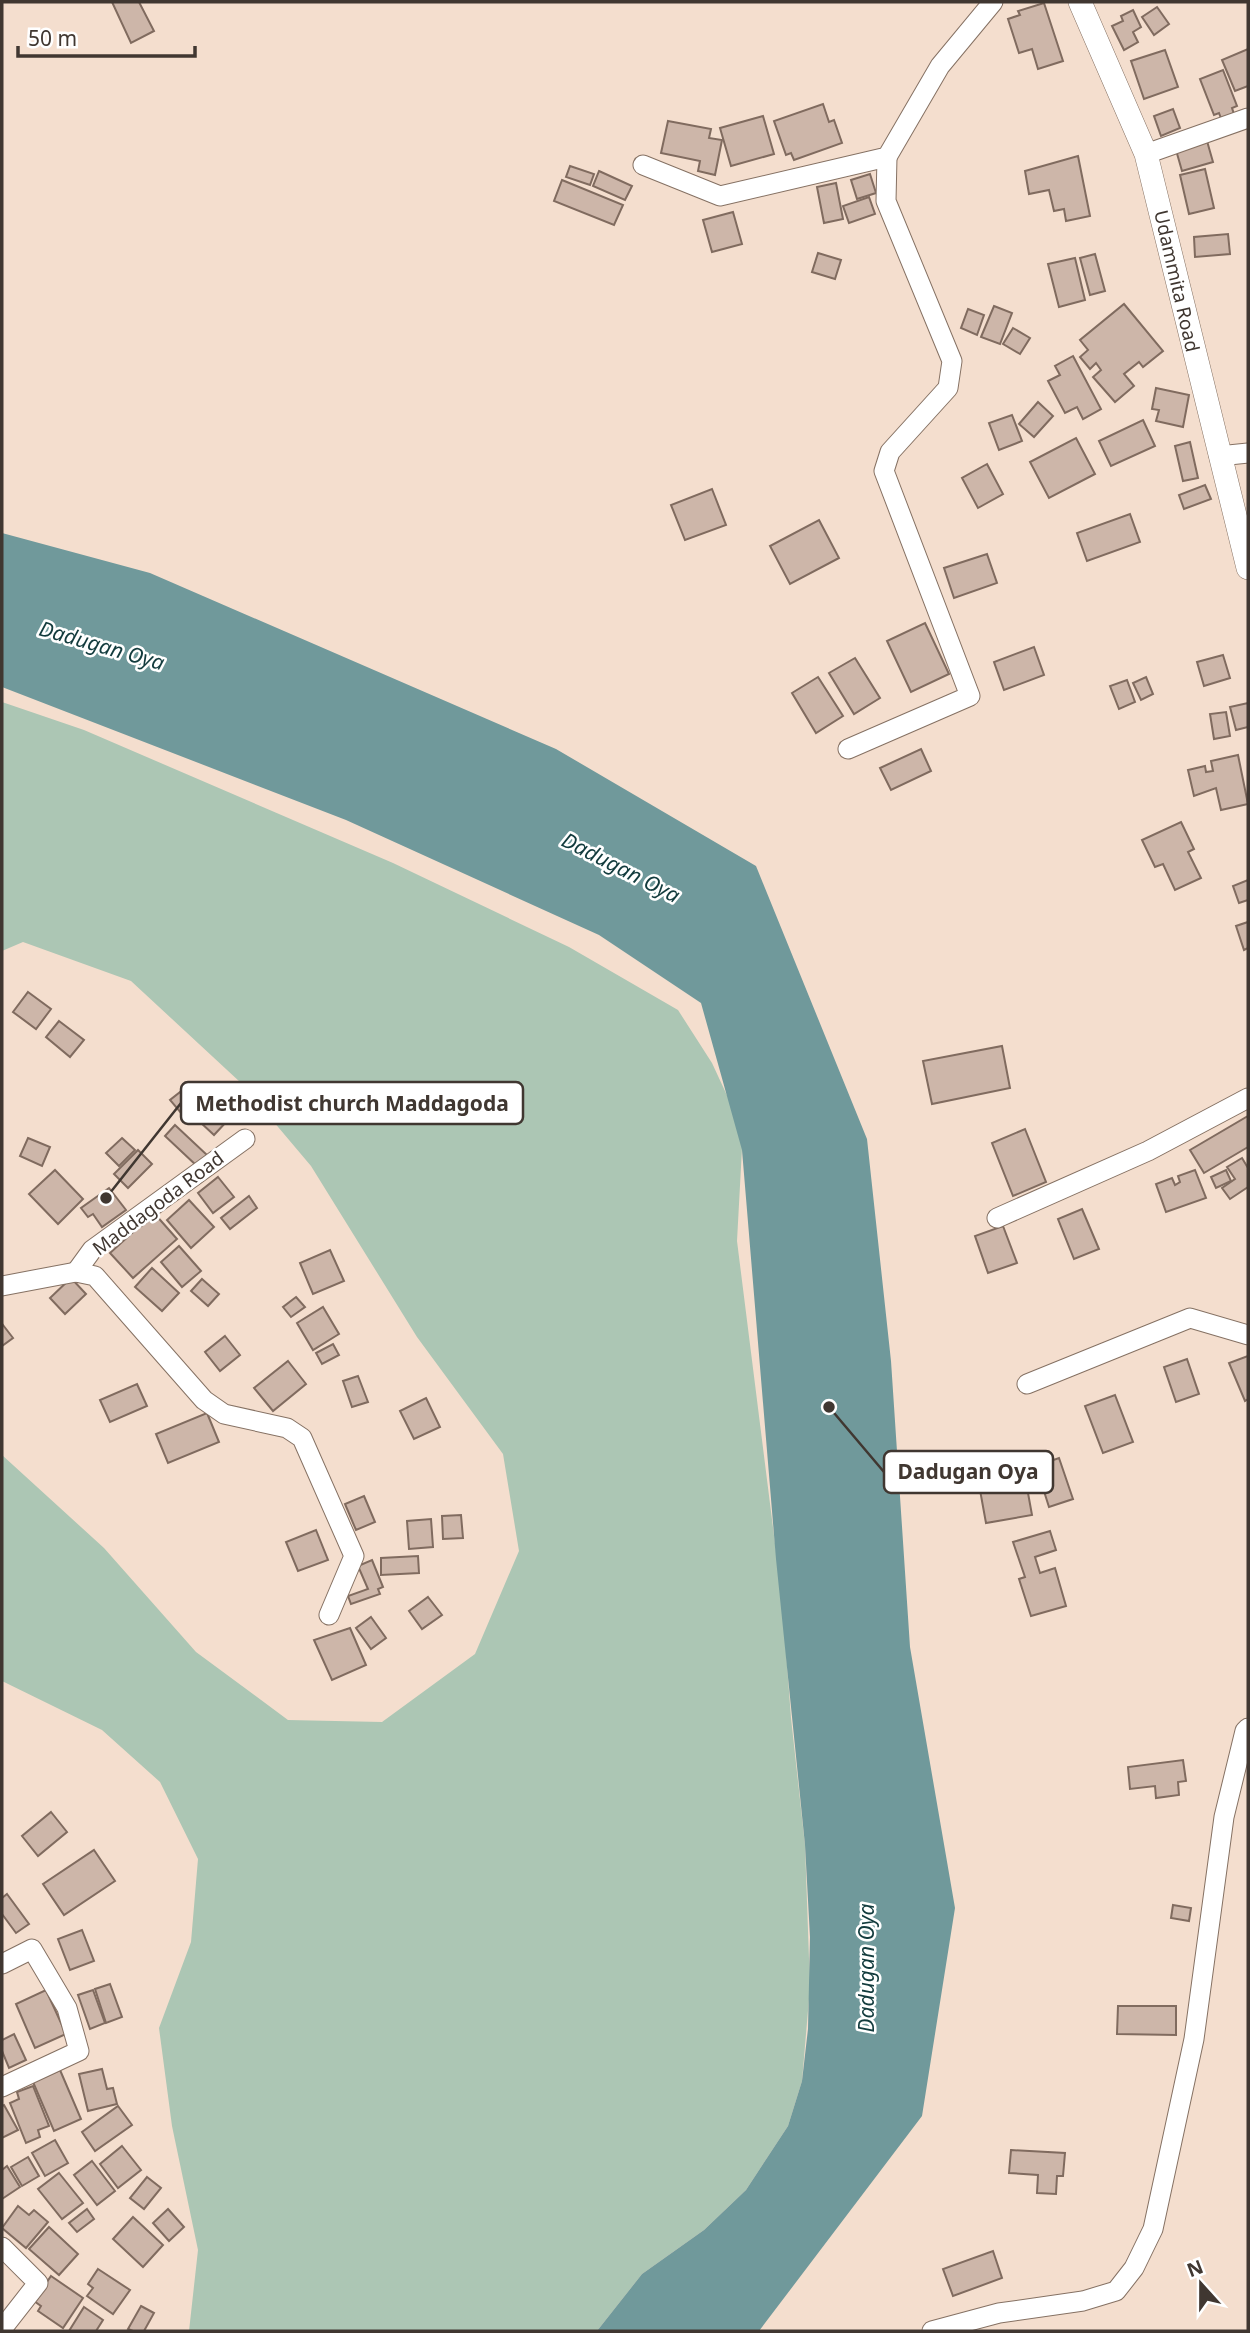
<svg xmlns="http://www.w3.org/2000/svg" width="1250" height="2333" font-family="'Noto Sans',sans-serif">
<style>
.green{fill:#acc6b4}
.water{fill:#70999b}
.building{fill:#cdb6a9;stroke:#806b5f;stroke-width:2}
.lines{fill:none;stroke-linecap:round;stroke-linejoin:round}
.minor-casing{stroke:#857163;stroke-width:21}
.tertiary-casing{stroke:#857163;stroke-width:24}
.minor{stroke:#fff;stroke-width:19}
.tertiary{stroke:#fff;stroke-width:23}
.labels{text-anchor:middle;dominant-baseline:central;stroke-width:5;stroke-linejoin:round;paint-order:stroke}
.street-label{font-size:19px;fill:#403731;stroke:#fff}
.water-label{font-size:21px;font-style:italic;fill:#123b3d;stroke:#fff}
.leader{fill:none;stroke:#403731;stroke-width:2.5}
.callout-dot{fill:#403731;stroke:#fff;stroke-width:2.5}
.callout{fill:#fff;stroke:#403731;stroke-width:2.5}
.callout-label{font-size:21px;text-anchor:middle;font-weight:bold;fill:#403731}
</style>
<rect width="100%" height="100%" fill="#f4dece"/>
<polygon class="green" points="2,702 84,730 393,863 569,947 678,1010 712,1063 743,1130 737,1241 782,1599 791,1718 805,1845 810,1987 802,2081 788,2126 746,2190 704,2230 642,2274 597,2331 189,2331 198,2250 172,2126 159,2028 191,1942 198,1859 160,1782 102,1730 2,1681 2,1455 104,1548 196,1652 288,1720 382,1722 475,1654 519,1551 503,1454 417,1337 311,1166 240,1082 131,981 23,942 2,951"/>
<polygon class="water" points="2,533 150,573 556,749 756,866 867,1139 891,1361 910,1647 955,1908 922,2116 759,2331 597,2331 642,2274 704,2230 746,2190 788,2126 802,2081 808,2029 810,1937 805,1845 776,1559 742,1150 701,1003 599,935 346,820 2,687"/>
<g class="building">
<polygon points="112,2 139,2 154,31 131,43"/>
<polygon points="1044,3 1063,61 1038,69 1032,49 1019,53 1008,19 1020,15 1018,11"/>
<polygon points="1157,7 1169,24 1154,35 1142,17"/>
<polygon points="1133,10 1141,27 1133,32 1138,42 1124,50 1112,26 1123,21 1121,16"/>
<polygon points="1248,49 1248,86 1235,91 1222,60"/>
<polygon points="1165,50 1178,87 1144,99 1131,61"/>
<polygon points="1223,70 1237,106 1232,108 1235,117 1222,121 1219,113 1214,115 1200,79"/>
<polygon points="823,104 829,122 834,120 842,143 794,160 791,153 786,155 774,121"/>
<polygon points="1173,109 1180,128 1161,136 1154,116"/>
<polygon points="763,116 774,154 731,166 720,128"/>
<polygon points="668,121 711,129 709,138 722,140 715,175 698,171 700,161 661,153"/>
<polygon points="1207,141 1213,162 1182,171 1176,150"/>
<polygon points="1078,156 1090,216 1066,221 1064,209 1054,211 1049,190 1029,194 1025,171"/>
<polygon points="570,166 594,174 590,185 566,177"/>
<polygon points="1205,169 1214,208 1189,214 1180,175"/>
<polygon points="599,171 632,186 625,200 593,186"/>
<polygon points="870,174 876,193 857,199 851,180"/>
<polygon points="562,180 623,205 614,225 554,201"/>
<polygon points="836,183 843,219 824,223 817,187"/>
<polygon points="869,197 875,214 849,223 843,206"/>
<polygon points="733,212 742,244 712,252 703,220"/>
<polygon points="1228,234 1230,254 1195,257 1194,237"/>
<polygon points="818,253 841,260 835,279 812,272"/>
<polygon points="1095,254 1105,291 1090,295 1080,258"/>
<polygon points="1075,258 1085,300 1059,307 1048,264"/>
<polygon points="1124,304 1163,351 1143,367 1139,362 1124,374 1134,386 1115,402 1093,377 1101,370 1096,363 1090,369 1080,357 1088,350 1080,340"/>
<polygon points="994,306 1012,313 1000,344 981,337"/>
<polygon points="968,309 984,315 977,335 961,328"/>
<polygon points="1013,328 1030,338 1020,354 1003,344"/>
<polygon points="1073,356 1101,409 1083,419 1077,407 1065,413 1048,381 1060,375 1055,366"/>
<polygon points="1156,388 1189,395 1183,427 1156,421 1159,410 1152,409"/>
<polygon points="1038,402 1053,416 1034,437 1019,424"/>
<polygon points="1012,415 1022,441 999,450 989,423"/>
<polygon points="1143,420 1155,446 1111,466 1099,441"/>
<polygon points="1076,438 1095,474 1049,498 1030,462"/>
<polygon points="1190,442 1198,478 1183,481 1175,446"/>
<polygon points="987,464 1003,494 978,508 962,478"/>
<polygon points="1205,485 1211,499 1184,509 1179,495"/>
<polygon points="712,489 726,525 685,540 671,505"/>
<polygon points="1130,514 1140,542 1087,561 1077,533"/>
<polygon points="819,520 839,558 790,584 770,546"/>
<polygon points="987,554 997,583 954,598 944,568"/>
<polygon points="925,623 949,674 911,692 887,641"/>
<polygon points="1034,647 1044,675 1004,690 994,662"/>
<polygon points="1223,655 1230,678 1204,686 1197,662"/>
<polygon points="855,658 880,698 854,714 829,673"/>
<polygon points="818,677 843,716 816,733 792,693"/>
<polygon points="1146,677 1153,694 1141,700 1133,683"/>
<polygon points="1127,680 1135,702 1119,709 1110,686"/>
<polygon points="1248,703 1248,727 1236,730 1230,707"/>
<polygon points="1226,712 1230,736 1214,739 1210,714"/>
<polygon points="921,749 931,771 891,790 880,768"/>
<polygon points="1238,755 1248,804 1221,810 1216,788 1194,796 1188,770 1205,766 1206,772 1213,771 1211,761"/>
<polygon points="1181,822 1194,849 1188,852 1201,878 1175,890 1163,864 1155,867 1142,840"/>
<polygon points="1248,880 1248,900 1239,903 1233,886"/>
<polygon points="1248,922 1248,948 1244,950 1236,926"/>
<polygon points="28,992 51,1009 36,1029 13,1012"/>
<polygon points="59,1021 84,1040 70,1057 46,1037"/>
<polygon points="1002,1046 1010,1088 932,1104 923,1061"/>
<polygon points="184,1089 202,1110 188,1121 170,1100"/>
<polygon points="215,1108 228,1120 214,1135 200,1122"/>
<polygon points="1248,1116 1248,1147 1204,1173 1190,1150"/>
<polygon points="175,1125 207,1155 197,1166 165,1136"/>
<polygon points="1025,1129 1046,1182 1013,1196 992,1143"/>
<polygon points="28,1138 50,1147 42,1166 20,1156"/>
<polygon points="122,1138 135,1150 119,1166 106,1153"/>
<polygon points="138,1150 152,1164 128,1188 114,1174"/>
<polygon points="1242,1158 1248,1168 1248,1187 1230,1199 1222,1188 1235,1179 1227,1167"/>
<polygon points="55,1170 83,1199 58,1224 29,1194"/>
<polygon points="1195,1170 1206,1198 1166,1212 1156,1184 1172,1178 1175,1185 1180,1182 1178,1176"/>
<polygon points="1226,1170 1231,1181 1216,1188 1211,1177"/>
<polygon points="218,1177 234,1197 213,1213 198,1193"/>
<polygon points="109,1188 126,1210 102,1227 93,1214 88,1217 81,1208"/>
<polygon points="249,1196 257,1208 230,1229 221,1218"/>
<polygon points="189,1200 214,1227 191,1248 167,1220"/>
<polygon points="1082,1209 1099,1249 1074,1259 1058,1219"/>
<polygon points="154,1213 177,1239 133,1278 110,1253"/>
<polygon points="1003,1226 1017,1263 988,1273 975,1236"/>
<polygon points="179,1246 201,1271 182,1287 161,1262"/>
<polygon points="330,1250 344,1281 313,1294 300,1263"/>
<polygon points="152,1268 179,1293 162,1311 135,1287"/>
<polygon points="71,1278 86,1294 65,1314 50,1298"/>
<polygon points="202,1279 219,1294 208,1306 191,1291"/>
<polygon points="296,1297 305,1307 291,1317 283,1307"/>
<polygon points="323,1307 339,1334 313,1350 297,1323"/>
<polygon points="3,1325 13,1338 2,1346 2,1326"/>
<polygon points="225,1336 240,1355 220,1371 205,1352"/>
<polygon points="333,1344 339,1355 322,1364 316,1353"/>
<polygon points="1248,1356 1248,1399 1245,1401 1229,1363"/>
<polygon points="1187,1359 1199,1394 1176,1402 1164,1367"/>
<polygon points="288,1361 306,1384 273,1411 254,1388"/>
<polygon points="358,1376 368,1402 352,1407 343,1381"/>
<polygon points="137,1384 147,1406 110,1422 100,1400"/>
<polygon points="1115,1395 1133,1442 1103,1453 1085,1406"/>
<polygon points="426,1398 440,1427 414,1439 400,1411"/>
<polygon points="207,1413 219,1442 168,1463 156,1434"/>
<polygon points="1059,1458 1073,1499 1049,1507 1036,1466"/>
<polygon points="1026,1482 1032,1515 986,1523 980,1490"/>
<polygon points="364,1496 375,1522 356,1530 345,1504"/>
<polygon points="461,1515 463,1538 443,1539 442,1516"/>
<polygon points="431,1519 433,1547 409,1549 407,1521"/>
<polygon points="316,1530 328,1560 298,1571 286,1542"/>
<polygon points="1050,1531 1056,1550 1035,1557 1040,1573 1055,1568 1066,1606 1031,1616 1019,1579 1025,1577 1013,1542"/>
<polygon points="418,1556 419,1573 381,1575 381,1558"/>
<polygon points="372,1560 383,1587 378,1589 380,1594 351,1604 348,1596 368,1589 358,1566"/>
<polygon points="428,1597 442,1615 422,1629 409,1611"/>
<polygon points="371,1617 386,1638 371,1649 356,1628"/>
<polygon points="350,1628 366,1665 332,1680 314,1640"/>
<polygon points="1183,1760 1186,1781 1178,1782 1179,1795 1156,1798 1155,1786 1130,1789 1128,1767"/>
<polygon points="51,1812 67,1832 38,1856 22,1836"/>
<polygon points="94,1850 115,1881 64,1915 43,1884"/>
<polygon points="7,1894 29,1924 16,1933 2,1914 2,1898"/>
<polygon points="1173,1905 1191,1908 1189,1921 1171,1918"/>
<polygon points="82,1930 94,1961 70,1970 58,1939"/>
<polygon points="110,1984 122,2017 106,2023 95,1989"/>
<polygon points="46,1990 66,2034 35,2048 16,2004"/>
<polygon points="93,1990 105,2023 90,2029 78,1995"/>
<polygon points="1118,2006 1176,2006 1176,2035 1117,2034"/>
<polygon points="14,2034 26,2060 9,2068 2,2051 2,2040"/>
<polygon points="102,2069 107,2089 113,2088 117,2104 88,2111 79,2074"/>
<polygon points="60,2070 81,2119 54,2131 33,2082"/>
<polygon points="33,2086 49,2126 38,2130 40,2137 26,2143 10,2103 19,2099 17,2092"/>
<polygon points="4,2105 18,2130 2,2138 2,2106"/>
<polygon points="118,2106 132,2125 95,2151 82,2132"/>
<polygon points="55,2140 68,2163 45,2176 32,2153"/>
<polygon points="122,2146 141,2170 118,2188 100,2164"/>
<polygon points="1011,2150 1065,2153 1063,2176 1057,2176 1056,2194 1037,2193 1038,2175 1009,2173"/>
<polygon points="28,2157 39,2176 22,2186 11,2167"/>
<polygon points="92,2161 115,2191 97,2205 74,2175"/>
<polygon points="7,2166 20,2187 2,2199 2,2170"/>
<polygon points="59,2173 83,2203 62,2219 38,2189"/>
<polygon points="147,2177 161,2188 144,2209 130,2198"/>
<polygon points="18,2206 29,2215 34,2210 48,2222 26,2248 2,2228"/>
<polygon points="87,2209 94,2219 77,2232 69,2223"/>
<polygon points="168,2209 184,2227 169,2241 153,2223"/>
<polygon points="133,2217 163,2245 143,2267 113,2239"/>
<polygon points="49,2227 78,2254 59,2275 29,2249"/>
<polygon points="993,2251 1002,2278 953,2296 943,2269"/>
<polygon points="98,2269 130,2290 113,2314 87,2296 93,2288 88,2284"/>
<polygon points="51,2276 83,2298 63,2328 38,2311 41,2306 34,2301"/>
<polygon points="141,2306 154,2313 144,2331 133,2331 128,2329"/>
<polygon points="84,2307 103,2320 96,2331 69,2331"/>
</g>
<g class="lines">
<g class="minor-casing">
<g id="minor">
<polyline points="1146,154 1248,118"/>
<polyline points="643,165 720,196 887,157 940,66 993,2"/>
<polyline points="1219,456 1248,453"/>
<polyline points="848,749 970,696 884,471 890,452 948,388 952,361 886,201 887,157"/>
<polyline points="997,1218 1148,1151 1248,1098"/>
<polyline points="76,1272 92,1250 245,1139"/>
<polyline points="2,1286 76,1272 95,1276 204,1400 224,1414 287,1428 302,1438 354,1556 329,1615"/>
<polyline points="1027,1384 1190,1318 1248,1335"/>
<polyline points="2,1964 32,1949 67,2008 79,2051 2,2087"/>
<polyline points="2,2247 38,2283 2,2329"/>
<polyline points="932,2331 999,2313 1083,2301 1116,2291 1134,2268 1153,2229 1194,2039 1224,1817 1245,1731 1248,1728"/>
</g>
</g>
<g class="tertiary-casing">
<polyline id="tertiary" points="1080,2 1146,154 1248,568"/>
</g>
<use href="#minor" class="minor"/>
<use href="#tertiary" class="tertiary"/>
</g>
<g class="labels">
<g class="street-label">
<text transform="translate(1177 281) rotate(77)">Udammita Road</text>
<text transform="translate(158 1203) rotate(-37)">Maddagoda Road</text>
</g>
<g class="water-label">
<text transform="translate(102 645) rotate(16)">Dadugan Oya</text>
<text transform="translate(621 867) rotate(27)">Dadugan Oya</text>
<text transform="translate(866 1968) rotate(-90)">Dadugan Oya</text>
</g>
</g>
<path class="leader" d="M106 1198L181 1103M829 1407L884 1472"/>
<g class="callout-dot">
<circle cx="106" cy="1198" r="7"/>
<circle cx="829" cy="1407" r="7"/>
</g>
<g class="callout">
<rect x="181" y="1082" width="342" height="42" rx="7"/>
<rect x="884" y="1451" width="169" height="42" rx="7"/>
</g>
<g class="callout-label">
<text x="352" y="1111">Methodist church Maddagoda</text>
<text x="968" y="1479">Dadugan Oya</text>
</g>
<rect width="1250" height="2333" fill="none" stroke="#403731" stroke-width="7"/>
<g transform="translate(1201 2284) rotate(339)" stroke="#ffffff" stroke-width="5" paint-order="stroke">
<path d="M0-5L12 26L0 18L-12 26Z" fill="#403731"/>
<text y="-10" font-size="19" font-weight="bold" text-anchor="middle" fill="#403731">N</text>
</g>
<path d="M18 46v10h177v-10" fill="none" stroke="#403731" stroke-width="3.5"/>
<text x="28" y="46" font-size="21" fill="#403731" stroke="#ffffff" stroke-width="5" paint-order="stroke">50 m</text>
</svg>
